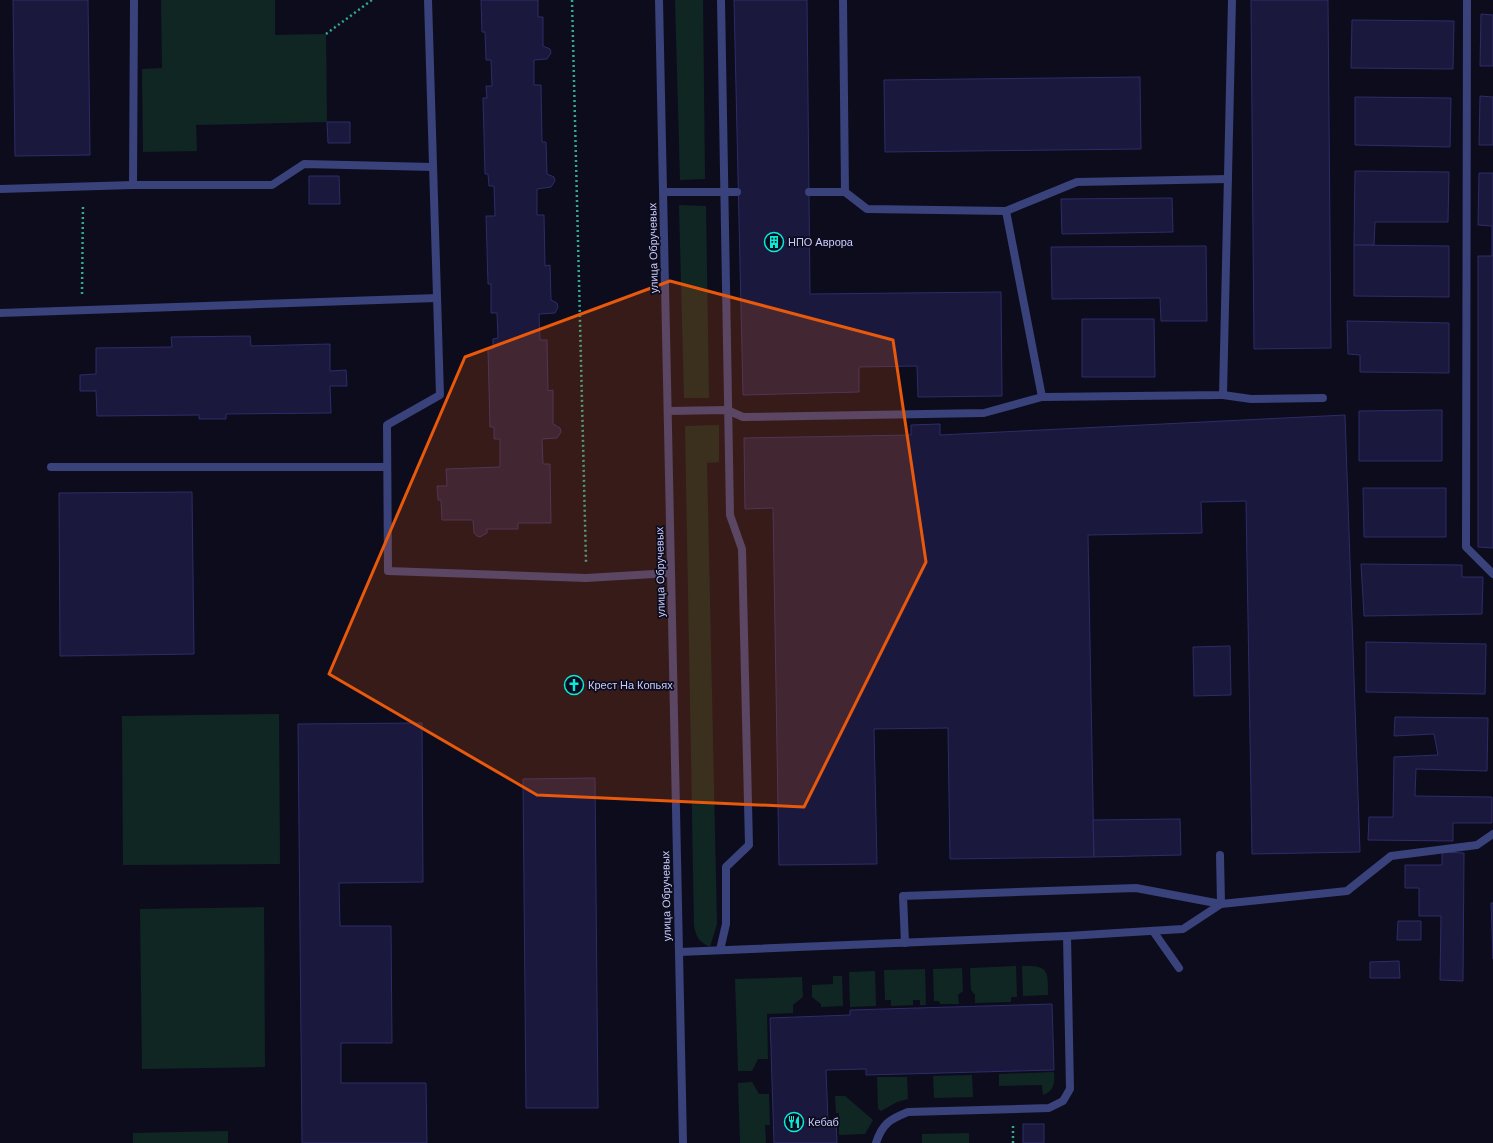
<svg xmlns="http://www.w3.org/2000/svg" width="1493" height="1143" font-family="'DM Sans',sans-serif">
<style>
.green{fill:#102622}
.building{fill:#1a193d;stroke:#2d2c68}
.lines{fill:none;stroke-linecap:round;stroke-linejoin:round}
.path{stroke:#31aa8d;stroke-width:2.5;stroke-dasharray:2 3;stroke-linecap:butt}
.service{stroke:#39427a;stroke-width:8}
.minor{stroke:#39427a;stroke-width:8}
.marked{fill:#e8590c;fill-opacity:0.2;stroke:#e8590c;stroke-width:3;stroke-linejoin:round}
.labels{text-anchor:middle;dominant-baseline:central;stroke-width:3.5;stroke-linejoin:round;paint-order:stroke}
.poi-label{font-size:11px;fill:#cacdfd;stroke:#0c0c1d;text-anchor:start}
.street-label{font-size:11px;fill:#cacdfd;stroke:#0c0c1d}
</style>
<rect width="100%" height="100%" fill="#0c0c1d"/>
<g class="green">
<polygon points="161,0 275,0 275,35 326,34 327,122 196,125 197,151 143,152 142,69 162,68"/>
<polygon points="675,0 703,0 705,179 680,180"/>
<polygon points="679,205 706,206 709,398 684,398"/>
<path d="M719 425V462L707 463 717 924 710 947C699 941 697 939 694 926L685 426Z"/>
<polygon points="279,714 280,864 123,865 122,716"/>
<polygon points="264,907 265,1067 142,1069 140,909"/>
<polygon points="1016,966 1017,997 1011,997 1011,1002 975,1003 975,995 971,990 970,968"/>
<path d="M1022 966C1049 965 1048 971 1048 995L1023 996Z"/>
<polygon points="962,968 963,991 958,995 959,1004 940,1004 939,1001 934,1001 933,969"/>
<polygon points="925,969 926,1005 920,1005 920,1000 913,1000 913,1005 891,1006 891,1000 885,1000 884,970"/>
<polygon points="875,971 876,1006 850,1007 849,972"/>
<polygon points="833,976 842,976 843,1006 821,1007 821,1004 812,997 812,985 833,984"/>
<polygon points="802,977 803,997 793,1005 793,1013 767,1014 768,1059 758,1059 752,1071 738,1071 735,979"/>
<path d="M1054 1072C1055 1083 1054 1091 1043 1095L1042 1085 999 1086V1074Z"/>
<polygon points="972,1075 973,1097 934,1098 933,1076"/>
<polygon points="907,1077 908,1099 897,1102 881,1111 878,1109 877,1077"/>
<polygon points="752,1082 759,1094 769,1094 770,1125 765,1125 766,1143 740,1143 738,1083"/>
<polygon points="835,1096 845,1096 873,1120 865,1134 839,1135 839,1113 836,1113"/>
<polygon points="228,1131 228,1143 133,1143 133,1133"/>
<polygon points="969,1133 969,1143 922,1143 922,1134"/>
</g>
<g class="building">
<polygon points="13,0 88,0 90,155 15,156"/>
<polygon points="481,0 538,0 538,17 543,17 543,46 550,49 551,53 547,59 534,60 534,85 541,85 542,142 546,142 547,174 554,177 555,181 551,187 537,189 537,215 544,215 545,266 550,265 551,300 557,303 558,307 555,313 539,314 540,340 547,340 548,391 553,390 553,424 560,428 561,432 557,438 542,439 543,464 550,464 551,523 518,523 518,529 487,529 487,533 480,537 477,536 474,533 473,520 442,520 441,500 438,500 437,486 447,486 446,469 500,467 500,439 494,439 494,427 490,427 488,349 493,349 493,339 498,338 497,313 491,313 491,284 488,284 486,216 495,216 494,186 489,186 488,174 485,174 483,98 487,98 486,86 492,86 491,60 486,60 485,32 482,32"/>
<polygon points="734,0 807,0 810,294 1001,292 1002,396 918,397 917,366 859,367 859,392 743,395"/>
<polygon points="1251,0 1328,0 1331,348 1254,349"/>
<polygon points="1481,14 1493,15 1493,66 1480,66"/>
<polygon points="1352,20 1454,21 1453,69 1351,68"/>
<polygon points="1140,77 1141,149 885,152 884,80"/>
<polygon points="1480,96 1493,97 1493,145 1479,145"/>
<polygon points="1355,97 1451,98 1450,147 1355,145"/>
<polygon points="327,122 350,122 350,143 328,143"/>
<polygon points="1355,171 1449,172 1448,222 1375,222 1374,245 1354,245"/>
<polygon points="1479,173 1493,173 1493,548 1478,547 1478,256 1492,256 1492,226 1478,225"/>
<polygon points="309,176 339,176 340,204 309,204"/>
<polygon points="1172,198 1173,232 1062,234 1061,199"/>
<polygon points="1354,245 1449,246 1449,297 1354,296"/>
<polygon points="1206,246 1207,321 1161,321 1160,298 1052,299 1051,247"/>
<polygon points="1082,319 1154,319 1155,377 1082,377"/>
<polygon points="1347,321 1449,323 1449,373 1360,372 1360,355 1348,354"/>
<polygon points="250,336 251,346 330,344 330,371 346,370 347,386 330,386 331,413 226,414 226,419 199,419 199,415 97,416 96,391 80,391 80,375 96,374 96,348 172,347 171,337"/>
<polygon points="1442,410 1442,461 1359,461 1359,411"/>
<polygon points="1345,415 1360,852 1252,854 1246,501 1201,502 1202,533 1088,535 1094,857 950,859 948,728 874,729 877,864 779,865 773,508 745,509 744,438 911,435 911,425 940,424 940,435"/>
<polygon points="1363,488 1446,488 1446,537 1364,537"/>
<polygon points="192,492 194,654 60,656 59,493"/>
<polygon points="1361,564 1462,565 1462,577 1483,577 1482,614 1364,616"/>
<polygon points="1366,642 1486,644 1485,694 1366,692"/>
<polygon points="1230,646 1231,695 1194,696 1193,647"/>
<polygon points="1395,717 1488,718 1487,771 1416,769 1415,796 1492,797 1492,823 1453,823 1453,841 1368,840 1369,817 1393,817 1394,757 1438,755 1434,734 1394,736"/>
<polygon points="422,723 423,882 339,883 340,926 391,926 392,1043 341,1043 341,1083 426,1083 427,1143 302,1143 298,724"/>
<polygon points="595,778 598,1108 526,1108 523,779"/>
<polygon points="1180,819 1181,855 1094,857 1093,820"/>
<polygon points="1442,852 1464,853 1463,981 1440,980 1441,916 1419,916 1419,888 1405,888 1405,865 1442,865"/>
<polygon points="1491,903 1493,903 1493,959"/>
<polygon points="1398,921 1421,921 1421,940 1397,940"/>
<polygon points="1399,961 1400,978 1370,978 1370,962"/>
<polygon points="1052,1004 1054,1070 866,1075 866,1069 826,1070 828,1121 836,1121 837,1143 774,1143 770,1018 850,1015 850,1010"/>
<rect x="1023" y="1124" width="21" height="19"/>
</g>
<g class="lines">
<g class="path">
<polyline points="572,0 586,562"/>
<polyline points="326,34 372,0"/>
<polyline points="82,294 83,205"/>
<polyline points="1013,1126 1013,1143"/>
</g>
<g class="service">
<polyline points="428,0 440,395 387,425 388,571 586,578 671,573"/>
<polyline points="1467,0 1466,547 1493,574"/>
<polyline points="133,185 134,0"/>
<polyline points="0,189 133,185 272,185 304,164 433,167"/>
<polyline points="663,192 737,192"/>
<polyline points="809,192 845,192 843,0"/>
<polyline points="845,192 867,209 1006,211 1077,182 1228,179"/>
<polyline points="1006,211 1042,397"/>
<polyline points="0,313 437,298"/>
<polyline points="1223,395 1251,399 1323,398"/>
<polyline points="668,411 727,410 743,417 984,413 1042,397 1223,395 1232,0"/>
<polyline points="51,467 387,467"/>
<polyline points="1153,931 1179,968"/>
<polyline points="905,943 903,896 1136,888 1221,904 1220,855"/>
<polyline points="720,950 726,924 726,867 749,845 742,549 730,515 721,0"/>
<polyline points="679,952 1067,936 1183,929 1221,904 1347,891 1391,856 1477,845 1493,834"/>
<path d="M876 1143C882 1124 890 1119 908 1112L1049 1108 1063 1101 1070 1089 1067 936"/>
</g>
<polyline class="minor" points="659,0 683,1143"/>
</g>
<path class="marked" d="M670 281 893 340 926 562 804 807 537 795 329 674 465 357Z"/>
<defs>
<g id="building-ring" transform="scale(1)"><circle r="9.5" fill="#0c0c1d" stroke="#09ead9" stroke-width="1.5"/><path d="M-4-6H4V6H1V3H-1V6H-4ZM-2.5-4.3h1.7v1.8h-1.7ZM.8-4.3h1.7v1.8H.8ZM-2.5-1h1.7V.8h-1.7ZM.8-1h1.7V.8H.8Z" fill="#09ead9"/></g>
<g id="church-ring" transform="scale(1)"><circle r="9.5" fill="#0c0c1d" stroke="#09ead9" stroke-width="1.5"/><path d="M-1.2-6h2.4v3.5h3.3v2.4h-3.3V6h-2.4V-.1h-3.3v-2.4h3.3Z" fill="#09ead9"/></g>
<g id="restaurant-ring" transform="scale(1)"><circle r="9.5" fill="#0c0c1d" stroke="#09ead9" stroke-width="1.5"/><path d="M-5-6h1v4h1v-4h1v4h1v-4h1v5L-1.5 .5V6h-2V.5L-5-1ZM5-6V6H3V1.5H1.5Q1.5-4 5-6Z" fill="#09ead9"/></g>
</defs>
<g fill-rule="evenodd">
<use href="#building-ring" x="774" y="242"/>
<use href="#church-ring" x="574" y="685"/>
<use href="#restaurant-ring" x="794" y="1122"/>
</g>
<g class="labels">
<g class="poi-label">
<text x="788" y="242">НПО Аврора</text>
<text x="588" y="685">Крест На Копьях</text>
<text x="808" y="1122">Кебаб</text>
</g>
<g class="street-label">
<text transform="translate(653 248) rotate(-91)">улица Обручевых</text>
<text transform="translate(660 572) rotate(-91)">улица Обручевых</text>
<text transform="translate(666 896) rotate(-91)">улица Обручевых</text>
</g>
</g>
</svg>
